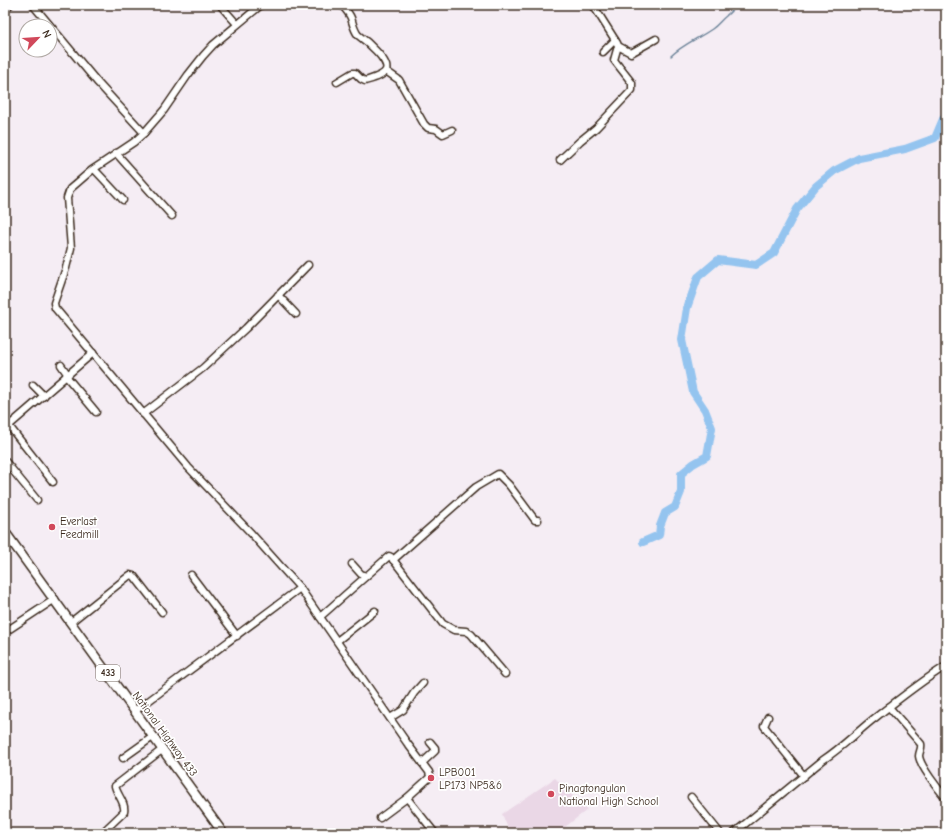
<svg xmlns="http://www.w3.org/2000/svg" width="951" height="838" font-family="'Comic Neue',sans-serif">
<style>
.built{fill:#ead7e6}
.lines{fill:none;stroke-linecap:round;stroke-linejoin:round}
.stream{stroke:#70869b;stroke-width:1.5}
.river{stroke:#94c4ef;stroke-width:8}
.minor-casing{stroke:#3b2a1e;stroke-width:9}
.major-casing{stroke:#3b2a1e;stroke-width:11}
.minor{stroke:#fff;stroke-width:6}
.major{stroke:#fff;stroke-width:8}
.poi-dot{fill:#d1495b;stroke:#fff;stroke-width:1.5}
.labels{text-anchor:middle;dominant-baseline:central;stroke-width:3.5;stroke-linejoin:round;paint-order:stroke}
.shield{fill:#fff;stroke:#766a62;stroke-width:1}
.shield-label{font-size:10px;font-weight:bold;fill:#3b2a1e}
.poi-label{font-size:11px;fill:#3b2a1e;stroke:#fff;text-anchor:start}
.street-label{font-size:11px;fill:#3b2a1e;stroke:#fff}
</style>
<rect width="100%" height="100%" fill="#f5edf4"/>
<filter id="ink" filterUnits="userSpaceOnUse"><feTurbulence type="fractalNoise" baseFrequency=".025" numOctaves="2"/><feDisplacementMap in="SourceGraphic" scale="8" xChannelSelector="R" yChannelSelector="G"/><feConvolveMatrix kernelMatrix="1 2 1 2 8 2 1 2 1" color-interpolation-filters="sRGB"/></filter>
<g filter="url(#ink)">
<polygon class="built" points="555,778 587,810 561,830 563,833 510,833 502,814"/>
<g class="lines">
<path class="stream" d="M671 56C682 45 699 38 712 29 718 25 721 20 726 16 730 12 733 10 736 5"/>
<polyline class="river" points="643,542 659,535 660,526 665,513 675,507 681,492 681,474 693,464 707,456 712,428 705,410 693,392 682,340 687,308 698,277 718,260 756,265 774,253 797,209 816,186 834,171 859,158 905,149 935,138 943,119 946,116"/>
<g class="minor-casing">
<g id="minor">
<polyline points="33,5 98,83 144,133"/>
<polyline points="220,5 237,24"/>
<polyline points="261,5 213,45 203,56 188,75 164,110 144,133 134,142 92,170 70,189 67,198 71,248 66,268 54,303 55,308 188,467 250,532 300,588 407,743 429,772 430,776 429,778 407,798 435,833"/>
<polyline points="5,8 10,5"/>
<polyline points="618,46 631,53 656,39"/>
<polyline points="603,52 615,40"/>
<polyline points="386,71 399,80 424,124 428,128 436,129 443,134 452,130"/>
<path d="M337 82 352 73H355L361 79 365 81C371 79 384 76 386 70 390 61 365 40 358 35 354 30 353 24 351 18 349 13 345 9 342 5"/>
<polyline points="116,153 172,216"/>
<polyline points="560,160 580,141 596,128 632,90 632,83 614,60 618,46 617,43 593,5"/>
<polyline points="94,169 123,200"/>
<polyline points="278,295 296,314"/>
<polyline points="61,365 68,375"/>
<polyline points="66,376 96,412"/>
<polyline points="33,385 44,396"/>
<polyline points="143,414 203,368 246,328 308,265"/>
<polyline points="9,426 53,482"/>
<polyline points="5,429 93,353"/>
<polyline points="5,461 37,500"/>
<polyline points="393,560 476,487 498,474 509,485 535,520 538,520"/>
<polyline points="352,564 361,574 366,576"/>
<polyline points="191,575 237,636"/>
<polyline points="320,617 389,556 391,557 443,624 454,630 466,631 471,634 505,674"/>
<polyline points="71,622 130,575 134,576 162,612"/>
<polyline points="5,632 55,599"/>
<polyline points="337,641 375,611"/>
<path d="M889 707 921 744C922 749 919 752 919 756 920 766 939 790 946 798"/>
<polyline points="135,711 300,588"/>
<polyline points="768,717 764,726 804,776"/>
<polyline points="390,718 403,710 414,693 423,683"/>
<polyline points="123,758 154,736"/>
<polyline points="422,763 435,751 435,748 430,742"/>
<polyline points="691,797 720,833"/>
<polyline points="380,818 407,798"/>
<path d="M102 833 124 812C126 803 117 795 115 786L163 749"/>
<path d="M734 833 823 760C840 749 855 734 871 721 895 702 920 682 946 666"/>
</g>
</g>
<g class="major-casing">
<polyline id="major" points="5,532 223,833"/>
</g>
<use href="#minor" class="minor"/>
<use href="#major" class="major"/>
</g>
</g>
<g class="poi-dot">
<circle cx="52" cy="527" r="4"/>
<circle cx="431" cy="778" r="4"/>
<circle cx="551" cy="794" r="4"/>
</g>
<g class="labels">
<rect class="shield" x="96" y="665" width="24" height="16" rx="3"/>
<g class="shield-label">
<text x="108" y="673">433</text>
</g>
<g class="poi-label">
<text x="60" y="521">Everlast<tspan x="60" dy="13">Feedmill</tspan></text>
<text x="439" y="772">LPB001<tspan x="439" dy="13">LP173 NP5&amp;6</tspan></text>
<text x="559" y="788">Pinagtongulan<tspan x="559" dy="13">National High School</tspan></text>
</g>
<g class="street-label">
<text transform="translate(165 734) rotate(54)">National Highway 433</text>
</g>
</g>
<rect width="951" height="838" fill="none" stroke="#fff" stroke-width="20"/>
<rect x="10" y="10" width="931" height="818" fill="none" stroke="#3b2a1e" stroke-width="1.5" filter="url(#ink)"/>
<g transform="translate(38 38) rotate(65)"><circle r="19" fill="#ffffff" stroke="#b1aaa5"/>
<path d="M0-3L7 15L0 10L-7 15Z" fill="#d1495b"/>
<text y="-6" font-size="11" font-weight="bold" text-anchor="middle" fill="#3b2a1e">N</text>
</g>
</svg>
